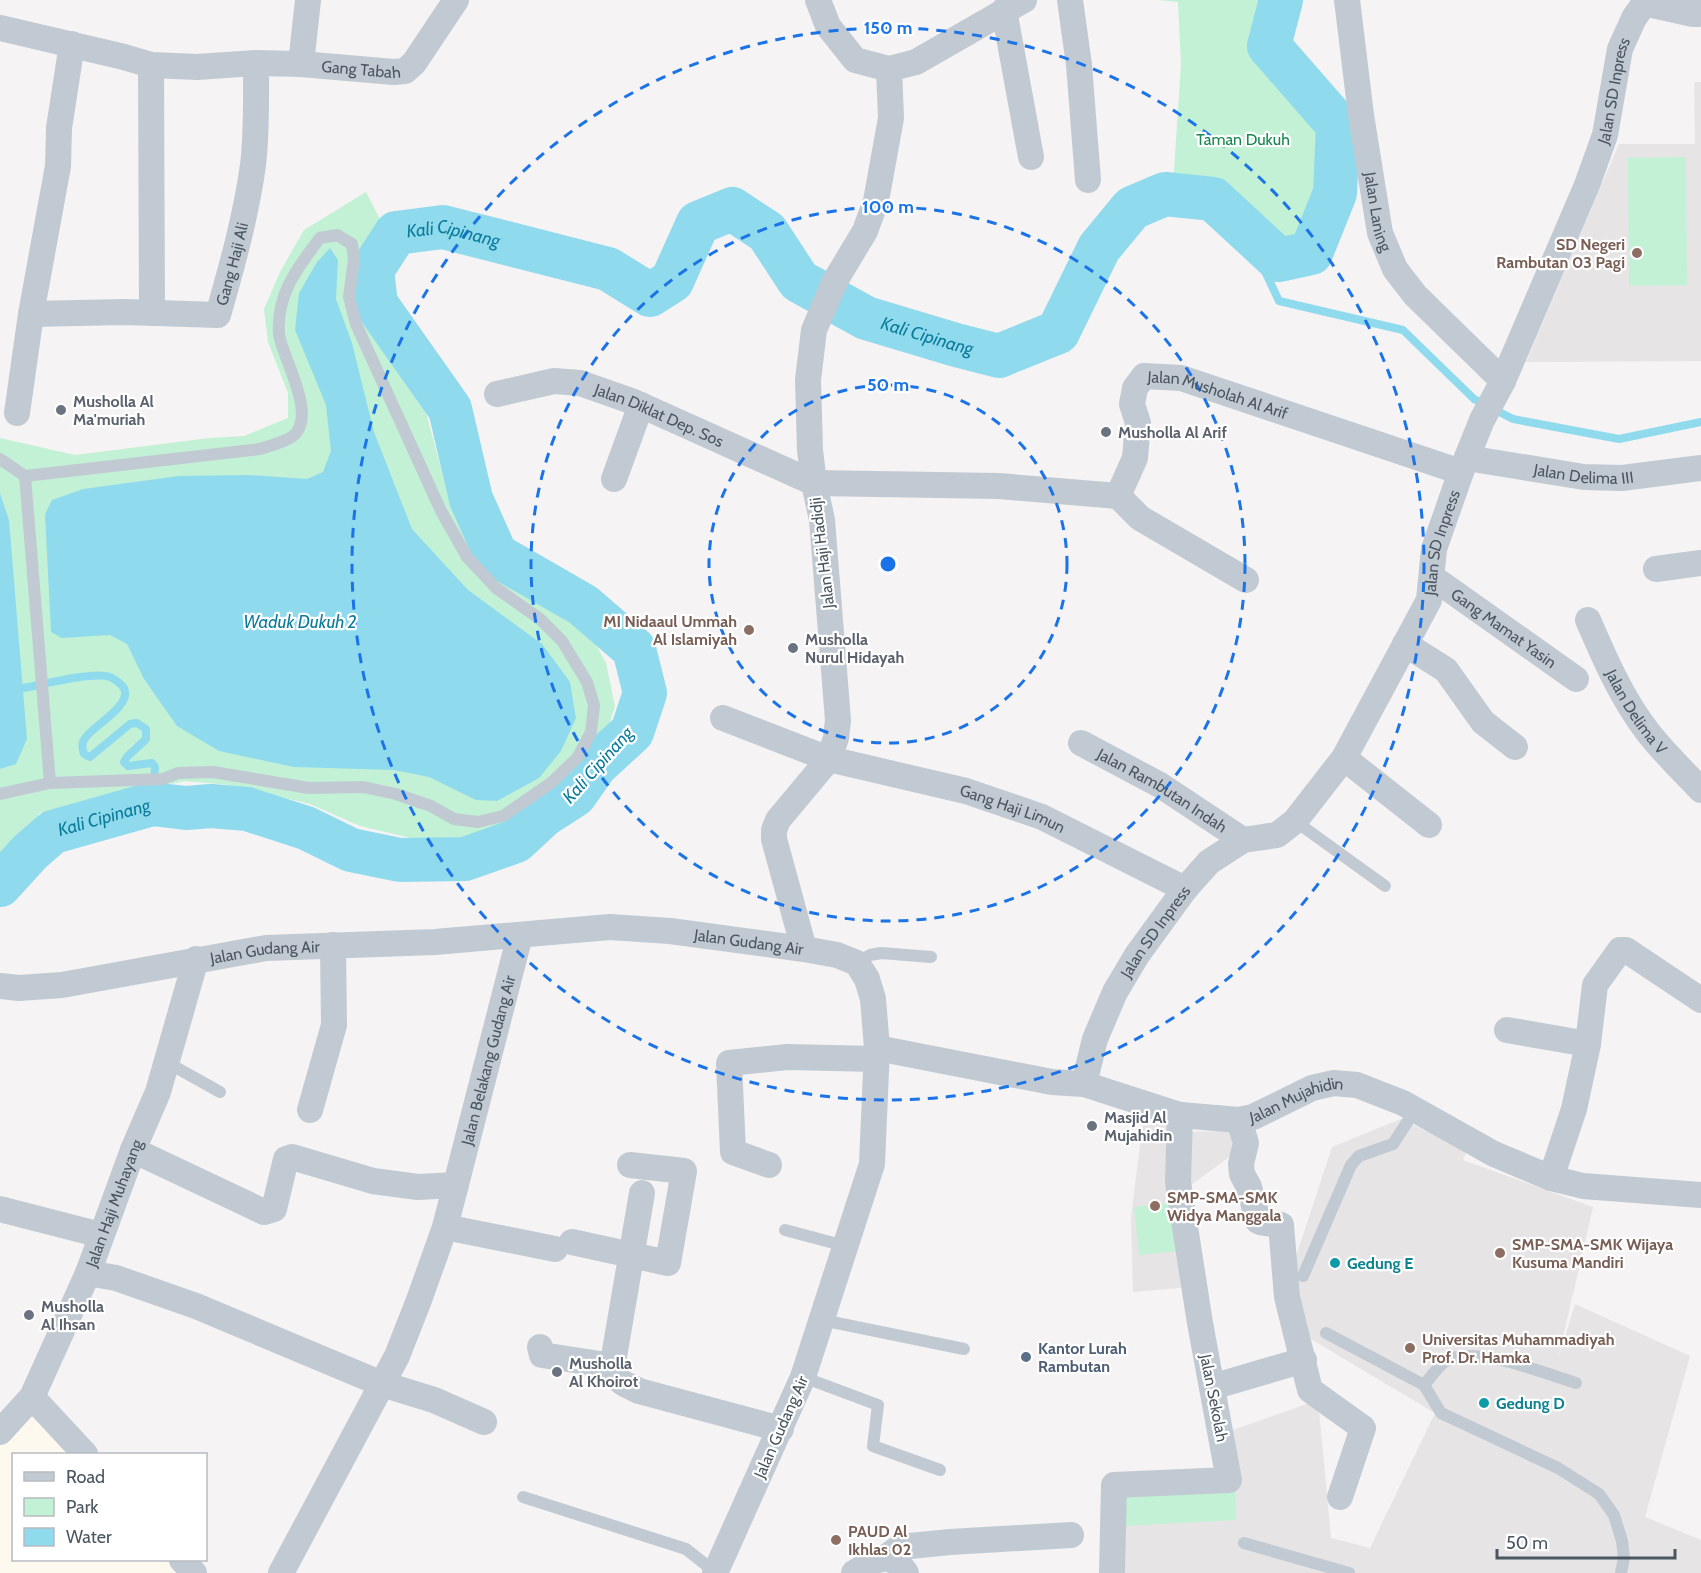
<svg xmlns="http://www.w3.org/2000/svg" width="1701" height="1573" font-family="Cabin,sans-serif">
<style>
.commercial{fill:#fdf9ef}
.education{fill:#e6e4e5}
.green{fill:#c3f1d5}
.water{fill:#90daee}
.lines{fill:none;stroke-linecap:round;stroke-linejoin:round}
.stream{stroke:#90daee;stroke-width:8}
.river{stroke:#90daee;stroke-width:44}
.service{stroke:#c1cad2;stroke-width:12}
.minor{stroke:#c1cad2;stroke-width:26}
.ring{fill:none;stroke:#1a73e8;stroke-width:3;stroke-dasharray:10 8}
.education-dot{fill:#8d6e63;stroke:#fff;stroke-width:2}
.worship-dot{fill:#6b7280;stroke:#fff;stroke-width:2}
.culture-dot{fill:#0f9aa8;stroke:#fff;stroke-width:2}
.service-dot{fill:#5c6f8a;stroke:#fff;stroke-width:2}
.labels{text-anchor:middle;dominant-baseline:central;stroke-width:4.5;stroke-linejoin:round;paint-order:stroke}
.street-label{font-size:16px;fill:#4a5661;stroke:#fff}
.park-label{font-size:16px;fill:#17864f;stroke:#fff}
.education-label{font-size:16px;font-weight:bold;fill:#785e54;stroke:#fff;text-anchor:start}
.worship-label{font-size:16px;font-weight:bold;fill:#5b616d;stroke:#fff;text-anchor:start}
.culture-label{font-size:16px;font-weight:bold;fill:#0d838f;stroke:#fff;text-anchor:start}
.service-label{font-size:16px;font-weight:bold;fill:#4e5e75;stroke:#fff;text-anchor:start}
.water-label{font-size:18px;font-style:italic;fill:#0c7c9b;stroke:#fff}
.centre{fill:#1a73e8;stroke:#fff;stroke-width:3}
.ring-label{font-size:18px;text-anchor:middle;font-weight:bold;fill:#1a73e8;stroke:#fff;stroke-width:4.5;stroke-linejoin:round;paint-order:stroke}
</style>
<rect width="100%" height="100%" fill="#f5f3f3"/>
<polygon class="commercial" points="36,1387 99,1454 14,1454 14,1560 196,1560 208,1573 0,1573 0,1425"/>
<g class="education">
<polygon points="1694,82 1701,82 1701,361 1526,362 1619,144 1695,144"/>
<polygon points="1401,1119 1467,1151 1463,1160 1593,1207 1558,1359 1575,1304 1690,1356 1645,1517 1701,1540 1701,1573 1115,1573 1119,1492 1235,1487 1227,1432 1318,1400 1331,1538 1370,1548 1435,1413 1309,1338 1288,1281 1332,1147"/>
<polygon points="1143,1122 1178,1127 1178,1132 1231,1131 1243,1147 1176,1196 1190,1287 1133,1292 1131,1217"/>
</g>
<g class="green">
<path d="M1159 0H1277L1267 45 1271 70 1284 89 1319 116 1333 131C1334 172 1325 212 1307 250L1281 257 1236 208 1208 193 1173 185 1181 64 1178 2Z"/>
<polygon points="1686,157 1687,285 1629,286 1628,158"/>
<polygon points="366,192 385,229 362,252 355,275 355,294 362,307 395,353 422,398 451,505 476,550 502,578 561,612 589,632 606,663 615,706 605,738 578,775 517,818 458,840 415,839 360,826 310,804 229,785 185,781 40,813 0,873 0,438 75,455 209,438 244,436 288,418 288,393 268,342 264,309 280,272 304,230"/>
<polygon points="1175,1202 1180,1251 1139,1255 1134,1207"/>
<polygon points="1235,1490 1236,1520 1124,1526 1123,1495"/>
</g>
<g class="water">
<polygon points="330,248 338,260 336,299 352,343 374,432 412,529 468,590 542,644 570,682 576,718 561,751 539,778 497,801 476,800 429,777 394,770 294,767 219,751 177,726 144,679 127,644 110,635 62,638 51,632 45,514 52,500 83,489 179,476 249,475 307,479 323,472 331,451 326,405 295,330 299,293 317,262"/>
<polygon points="0,493 9,520 27,739 16,764 0,769"/>
</g>
<g class="lines">
<g class="stream">
<polyline points="1251,233 1263,267 1279,301 1403,330 1474,399 1513,419 1619,439 1701,422"/>
<path d="M23 688C42 685 93 671 110 677 113 678 115 680 118 682 143 700 95 724 86 737 81 743 82 748 84 754L90 757 130 724 137 723 146 729V739L127 757 124 762 128 766 152 763 155 767 152 804"/>
</g>
<path class="river" id="s1" d="M0 885 30 852 53 832 152 804 186 808 211 806 247 809 306 828 351 850 400 860 465 859 516 841 544 815 575 795 596 765 632 732 645 693 634 649 583 605 496 555 471 499 450 409 376 304 372 270 396 233 443 227 608 269 650 295 672 281 698 223 732 209 767 232 799 281 866 318 956 345 999 356 1058 332 1099 248 1132 208 1165 194 1213 199 1279 260 1311 253 1335 193 1338 125 1269 46 1281 0"/>
<g class="service">
<path d="M0 459 25 476 260 449C269 446 281 443 290 438 321 420 282 358 279 334 276 294 298 267 320 238L337 235 352 244 354 259 349 297 356 324 441 511 467 557 496 588 540 619 562 641 587 682 594 705 591 732 578 757 551 783 503 816 478 822 454 819 431 806 396 794 363 787 309 788 213 772 178 773 163 779 50 783 0 794"/>
<polyline points="25,476 50,783"/>
<polyline points="1295,821 1385,886"/>
<polyline points="857,963 870,955 881,953 931,957"/>
<polyline points="168,1063 220,1092"/>
<polyline points="785,1230 845,1246"/>
<polyline points="1303,1276 1351,1165 1359,1156 1393,1144 1415,1110"/>
<polyline points="822,1320 964,1349"/>
<polyline points="1326,1333 1424,1385 1441,1413 1558,1468 1599,1494 1614,1515 1622,1541 1624,1558 1621,1573"/>
<polyline points="803,1377 878,1405 873,1446 940,1470"/>
<path d="M1424 1385C1431 1377 1438 1366 1446 1361 1473 1344 1547 1374 1576 1383"/>
<polyline points="523,1497 686,1549 715,1572"/>
<polyline points="1244,1543 1349,1573"/>
</g>
<g class="minor">
<polyline points="1070,0 1079,65 1088,180"/>
<path id="s2" d="M1347 0 1361 115 1380 233 1395 269 1415 295 1503 381"/>
<polyline points="1004,10 1031,157"/>
<path id="s3" d="M0 28 124 57 151 65 197 67 256 63 301 64 394 72 405 71 414 63 456 0"/>
<polyline points="301,64 308,0"/>
<polyline points="151,65 152,313"/>
<polyline points="889,69 916,62 1024,0"/>
<path id="s4" d="M31 314 125 312 218 315C232 266 246 216 253 165 257 132 256 97 256 63"/>
<path id="s5" d="M497 394 554 381 580 383 634 402 814 483 999 486 1118 496 1135 458 1138 423 1132 404 1135 388 1144 376 1181 378 1461 472"/>
<polyline points="17,413 31,314 58,166 59,128 72,44"/>
<path id="s6" d="M1467 458 1584 477 1622 478 1701 468"/>
<polyline points="614,479 641,405"/>
<polyline points="1118,496 1140,518 1246,580"/>
<polyline points="1656,569 1701,563"/>
<path id="s7" d="M1432 577 1576 679"/>
<path id="s8" d="M1588 620C1605 659 1621 697 1647 731 1663 752 1683 771 1701 790"/>
<polyline points="1405,644 1446,670 1483,722 1515,747"/>
<path id="s9" d="M723 718 829 759 966 791 1042 817 1185 889"/>
<path id="s10" d="M1081 743 1160 785 1243 840"/>
<polyline points="1344,758 1429,825"/>
<polyline points="804,949 774,839 774,830 778,820 829,759 836,738 838,720 822,520 814,483 810,450 808,380 814,330 835,281 865,231 876,201 891,118 889,69 855,60 828,26 818,0"/>
<path id="s11" d="M0 986 19 988 62 985 266 948 435 942 610 927 670 931 804 949 837 955 857 963 867 979 873 999 877 1048 872 1164 803 1377 715 1573"/>
<polyline points="1507,1030 1588,1044"/>
<path id="s12" d="M877 1048 1052 1082 1084 1084 1180 1115 1239 1120 1253 1117 1312 1088 1334 1083 1357 1085 1403 1103 1494 1154 1551 1178 1583 1186 1701 1195"/>
<path id="s13" d="M1084 1084 1095 1039 1115 992 1137 955 1185 889 1209 862 1243 840 1277 835 1295 821 1344 758 1429 600 1434 549 1461 472 1482 420 1503 381 1587 185 1605 135 1620 49 1634 18 1641 8 1648 4 1693 14H1697L1701 9"/>
<polyline points="310,1110 334,1025 333,945"/>
<path d="M1239 1120 1246 1143 1241 1164 1242 1174 1249 1187 1258 1221C1265 1225 1272 1222 1281 1225L1287 1297 1310 1390 1363 1428 1340 1497"/>
<polyline points="133,1150 264,1212 274,1209 286,1159 292,1157 373,1181 418,1187 456,1185"/>
<polyline points="769,1165 733,1152 729,1063 787,1057 876,1059"/>
<polyline points="1551,1178 1574,1109 1588,1044 1595,985 1620,950 1626,950 1701,1000"/>
<polyline points="0,1209 101,1235"/>
<polyline points="445,1227 555,1249"/>
<polyline points="572,1242 668,1263 684,1171 630,1165"/>
<polyline points="88,1273 116,1278 196,1306 382,1384 434,1400 484,1422"/>
<polyline points="540,1347 542,1355 600,1364 623,1383 639,1391 781,1429"/>
<polyline points="611,1374 642,1193"/>
<polyline points="1212,1387 1304,1360"/>
<polyline points="32,1397 85,1454"/>
<path id="s14" d="M0 1432 32 1397 88 1273 133 1150 158 1092 196 959"/>
<polyline points="885,1558 900,1547 950,1542 1071,1535"/>
<polyline points="182,1560 194,1573"/>
<path id="s15" d="M281 1573 397 1356 419 1300 445 1227 520 935"/>
<path d="M854 1573C874 1561 889 1548 906 1573"/>
<polyline points="1112,1573 1114,1485 1229,1480 1200,1323 1178,1182 1180,1115"/>
</g>
</g>
<g class="ring">
<circle cx="888" cy="564" r="179"/>
<circle cx="888" cy="564" r="357"/>
<circle cx="888" cy="564" r="536"/>
</g>
<g class="education-dot">
<circle cx="1637" cy="253" r="6"/>
<circle cx="749" cy="630" r="6"/>
<circle cx="1155" cy="1206" r="6"/>
<circle cx="1500" cy="1253" r="6"/>
<circle cx="1410" cy="1348" r="6"/>
<circle cx="836" cy="1540" r="6"/>
</g>
<g class="worship-dot">
<circle cx="61" cy="410" r="6"/>
<circle cx="1106" cy="432" r="6"/>
<circle cx="793" cy="648" r="6"/>
<circle cx="1092" cy="1126" r="6"/>
<circle cx="29" cy="1315" r="6"/>
<circle cx="557" cy="1372" r="6"/>
</g>
<g class="culture-dot">
<circle cx="1335" cy="1263" r="6"/>
<circle cx="1484" cy="1403" r="6"/>
</g>
<circle class="service-dot" cx="1026" cy="1357" r="6"/>
<g class="labels">
<g class="street-label">
<text stroke="none"><textPath href="#s3" startOffset="366">Gang Tabah</textPath></text>
<text stroke="none"><textPath href="#s13" startOffset="1160">Jalan SD Inpress</textPath></text>
<text stroke="none"><textPath href="#s2" startOffset="214">Jalan Laning</textPath></text>
<text stroke="none"><textPath href="#s4" startOffset="240">Gang Haji Ali</textPath></text>
<text stroke="none"><textPath href="#s5" startOffset="848">Jalan Musholah Al Arif</textPath></text>
<text stroke="none"><textPath href="#s5" startOffset="170">Jalan Diklat Dep. Sos</textPath></text>
<text stroke="none"><textPath href="#s6" startOffset="118">Jalan Delima III</textPath></text>
<text stroke="none"><textPath href="#s13" startOffset="674">Jalan SD Inpress</textPath></text>
<text transform="translate(822 553) rotate(-97)">Jalan Haji Hadidji</text>
<text stroke="none"><textPath href="#s7" startOffset="88">Gang Mamat Yasin</textPath></text>
<text stroke="none"><textPath href="#s8" startOffset="104">Jalan Delima V</textPath></text>
<text stroke="none"><textPath href="#s10" startOffset="94">Jalan Rambutan Indah</textPath></text>
<text stroke="none"><textPath href="#s9" startOffset="304">Gang Haji Limun</textPath></text>
<text stroke="none"><textPath href="#s13" startOffset="170">Jalan SD Inpress</textPath></text>
<text stroke="none"><textPath href="#s11" startOffset="754">Jalan Gudang Air</textPath></text>
<text stroke="none"><textPath href="#s11" startOffset="268">Jalan Gudang Air</textPath></text>
<text stroke="none"><textPath href="#s15" startOffset="556">Jalan Belakang Gudang Air</textPath></text>
<text stroke="none"><textPath href="#s12" startOffset="432">Jalan Mujahidin</textPath></text>
<text stroke="none"><textPath href="#s14" startOffset="258">Jalan Haji Muhayang</textPath></text>
<text transform="translate(1214 1398) rotate(79)">Jalan Sekolah</text>
<text transform="translate(781 1427) rotate(-66)">Jalan Gudang Air</text>
</g>
<g class="park-label">
<text x="1243" y="139">Taman Dukuh</text>
</g>
<g class="education-label">
<text x="1625" y="244" text-anchor="end">SD Negeri<tspan x="1625" dy="18">Rambutan 03 Pagi</tspan></text>
<text x="737" y="621" text-anchor="end">MI Nidaaul Ummah<tspan x="737" dy="18">Al Islamiyah</tspan></text>
<text x="1167" y="1197">SMP-SMA-SMK<tspan x="1167" dy="18">Widya Manggala</tspan></text>
<text x="1512" y="1244">SMP-SMA-SMK Wijaya<tspan x="1512" dy="18">Kusuma Mandiri</tspan></text>
<text x="1422" y="1339">Universitas Muhammadiyah<tspan x="1422" dy="18">Prof. Dr. Hamka</tspan></text>
<text x="848" y="1531">PAUD Al<tspan x="848" dy="18">Ikhlas 02</tspan></text>
</g>
<g class="worship-label">
<text x="73" y="401">Musholla Al<tspan x="73" dy="18">Ma'muriah</tspan></text>
<text x="1118" y="432">Musholla Al Arif</text>
<text x="805" y="639">Musholla<tspan x="805" dy="18">Nurul Hidayah</tspan></text>
<text x="1104" y="1117">Masjid Al<tspan x="1104" dy="18">Mujahidin</tspan></text>
<text x="41" y="1306">Musholla<tspan x="41" dy="18">Al Ihsan</tspan></text>
<text x="569" y="1363">Musholla<tspan x="569" dy="18">Al Khoirot</tspan></text>
</g>
<g class="culture-label">
<text x="1347" y="1263">Gedung E</text>
<text x="1496" y="1403">Gedung D</text>
</g>
<g class="service-label">
<text x="1038" y="1348">Kantor Lurah<tspan x="1038" dy="18">Rambutan</tspan></text>
</g>
<g class="water-label">
<text stroke="none"><textPath href="#s1" startOffset="1388">Kali Cipinang</textPath></text>
<text stroke="none"><textPath href="#s1" startOffset="1964">Kali Cipinang</textPath></text>
<text x="300" y="622">Waduk Dukuh 2</text>
<text transform="translate(598 765) rotate(-48)">Kali Cipinang</text>
<text stroke="none"><textPath href="#s1" startOffset="128">Kali Cipinang</textPath></text>
</g>
</g>
<circle cx="888" cy="564" r="9" class="centre"/>
<g class="ring-label">
<text x="888" y="34">150 m</text>
<text x="888" y="213">100 m</text>
<text x="888" y="391">50 m</text>
</g>
<rect x="12" y="1453" width="195" height="108" fill="#ffffff" stroke="#b7bbc0" stroke-width="1.5"/>
<rect x="24" y="1472" width="30" height="9" fill="#c1cad2" stroke="#b7bbc0" stroke-width="1.5"/>
<text x="66" y="1483" font-size="18" fill="#4a5661">Road</text>
<rect x="24" y="1498" width="30" height="18" fill="#c3f1d5" stroke="#b7bbc0" stroke-width="1.5"/>
<text x="66" y="1513" font-size="18" fill="#4a5661">Park</text>
<rect x="24" y="1528" width="30" height="18" fill="#90daee" stroke="#b7bbc0" stroke-width="1.5"/>
<text x="66" y="1543" font-size="18" fill="#4a5661">Water</text>
<path d="M1497 1549v9h178v-9" fill="none" stroke="#4a5661" stroke-width="3"/>
<text x="1506" y="1549" font-size="18" fill="#4a5661" stroke="#ffffff" stroke-width="4.5" paint-order="stroke">50 m</text>
</svg>
